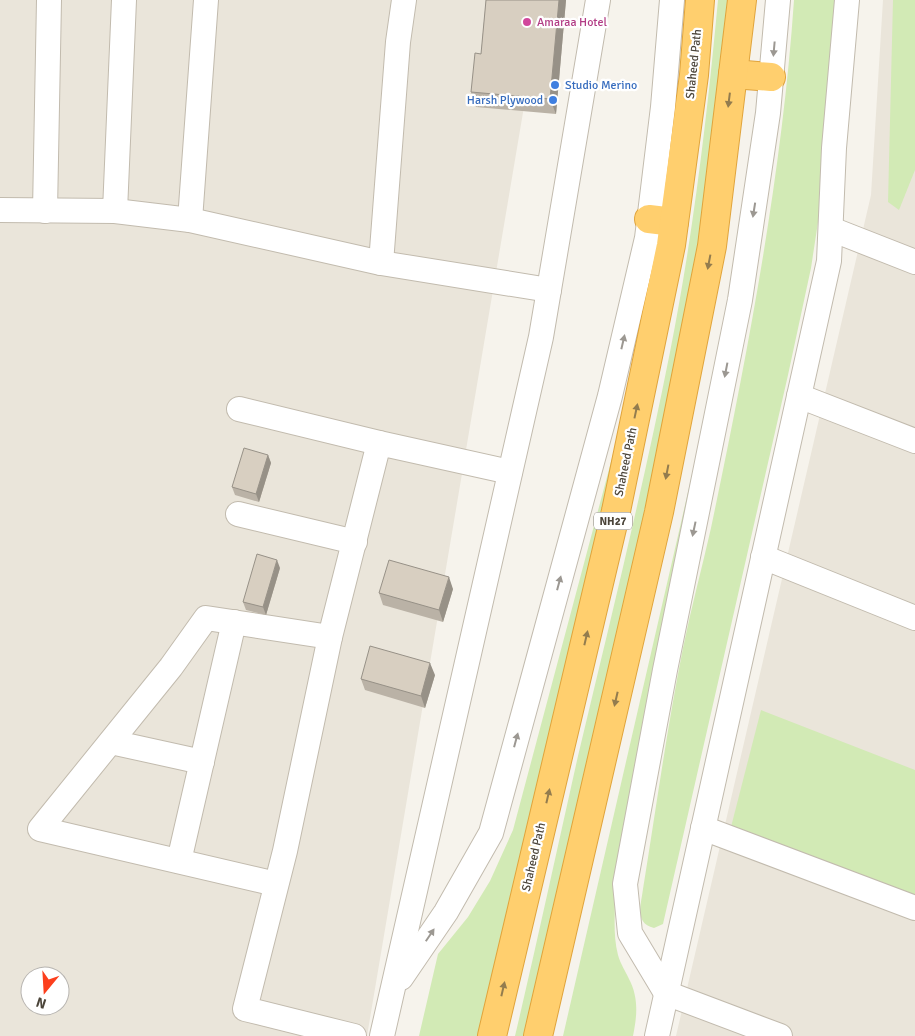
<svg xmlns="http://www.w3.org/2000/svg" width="915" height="1036" font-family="Signika,sans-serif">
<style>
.residential{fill:#eae5da;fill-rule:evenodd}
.green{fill:#d2eab5}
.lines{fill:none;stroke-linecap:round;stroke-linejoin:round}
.minor-casing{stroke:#c2bbae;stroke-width:26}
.highway-casing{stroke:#e0a43c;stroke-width:30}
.minor{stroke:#fff;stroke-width:24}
.highway{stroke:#ffcf6e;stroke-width:28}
.wall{fill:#bab2a6}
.shaded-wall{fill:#979187}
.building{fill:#d8cfc1;stroke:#979187}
.oneway{fill:#9c9892}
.oneway2{fill:#937c4e}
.hotel-dot{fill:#d1479c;stroke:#fff;stroke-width:2}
.shop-dot{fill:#3f7fe0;stroke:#fff;stroke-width:2}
.labels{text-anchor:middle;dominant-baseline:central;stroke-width:4.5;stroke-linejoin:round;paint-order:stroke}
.shield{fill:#fff;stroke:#817c74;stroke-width:1}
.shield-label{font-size:11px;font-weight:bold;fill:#4b4439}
.hotel-label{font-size:12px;fill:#b23c85;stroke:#fff;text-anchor:start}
.street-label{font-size:12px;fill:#4b4439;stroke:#fff}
.shop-label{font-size:12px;fill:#366cbe;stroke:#fff;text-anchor:start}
</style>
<rect width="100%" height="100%" fill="#f6f3ec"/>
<g class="residential">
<path d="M0 0H542L367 1036H0ZM30 976H60V1006H30Z"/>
<polygon points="883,0 915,0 915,1036 676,1036 871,195"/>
</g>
<g class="green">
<path d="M718 0H736L703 246 531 1036H515C537 943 557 849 578 756 610 622 643 488 670 352 693 236 707 118 718 0Z"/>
<path d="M794 0H835L820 209 811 268 788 375 663 924 654 928C634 923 641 905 643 889 656 809 667 728 683 648 691 608 702 568 711 528 747 356 782 176 794 0Z"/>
<polygon points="893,0 915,0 915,170 899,210 888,202"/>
<path d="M731 305 615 896C615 916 613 936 618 955 620 963 626 972 629 979 639 998 637 1016 633 1036H563Z"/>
<polygon points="645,323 485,1036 419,1036 438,954 468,917 490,881 513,830 620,428"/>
<polygon points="761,710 915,770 915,898 731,827"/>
</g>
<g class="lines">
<g class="minor-casing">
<g id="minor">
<polyline points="778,0 768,113 740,300 665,670 625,884 630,933 666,993 780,1036"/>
<polyline points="0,210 115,211 124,0"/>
<polyline points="45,211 49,0"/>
<polyline points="115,211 190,220 381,263 549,290"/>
<polyline points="190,220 206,0"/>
<polyline points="831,229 915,262"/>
<polyline points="381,263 398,42 404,0"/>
<polyline points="799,396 915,441"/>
<polyline points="239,409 379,443"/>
<polyline points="238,514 355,542"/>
<polyline points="763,557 915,618"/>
<polyline points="111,742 202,762"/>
<polyline points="703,828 915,908"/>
<polyline points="179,861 234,622"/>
<polyline points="276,884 40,829 171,667 206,618 330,637"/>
<polyline points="401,978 446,912 491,833 610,396 647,238 663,107 672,0"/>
<polyline points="354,1036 245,1009 285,851 330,637 379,443 510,472"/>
<polyline points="382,1036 541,337 598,0"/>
<polyline points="657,1036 829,261 834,148 847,0"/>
</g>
</g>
<g class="highway-casing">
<g id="highway">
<polyline points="733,74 771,77"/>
<polyline points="649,219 674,222"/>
<polyline points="492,1036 616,511 671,245 694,75 700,0"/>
<polyline points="538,1036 659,512 712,246 742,0"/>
</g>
</g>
<use href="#minor" class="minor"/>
<use href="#highway" class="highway"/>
</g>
<g class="wall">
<polygon points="486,0 566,0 556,114 476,107 471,92 481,54"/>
<polygon points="268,455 271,463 259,502 235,495 232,487"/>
<polygon points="280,568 266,615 246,610 243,602"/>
<polygon points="453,589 443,622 383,605 379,593"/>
<polygon points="435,675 425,708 365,690 361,679"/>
</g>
<g class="shaded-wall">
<polygon points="559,0 566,0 556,114 550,99"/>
<polygon points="268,455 271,463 259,502 256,494"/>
<polygon points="277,560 280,568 266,615 263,607"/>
<polygon points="449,577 453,589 443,622 439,610"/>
<polygon points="430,663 435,675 425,708 421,696"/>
</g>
<g class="building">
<polygon points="486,0 559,0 550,99 471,92 475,53 481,54"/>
<polygon points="244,448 268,455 256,494 232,487"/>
<polygon points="257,554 277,560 263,607 243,602"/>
<polygon points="389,560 449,577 439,610 379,593"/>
<polygon points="370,646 430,663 421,696 361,679"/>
</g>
<defs><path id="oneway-solid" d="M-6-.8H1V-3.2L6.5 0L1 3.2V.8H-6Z" transform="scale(1.25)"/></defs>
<g class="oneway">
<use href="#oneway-solid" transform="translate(774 49) rotate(95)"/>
<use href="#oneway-solid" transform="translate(754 210) rotate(99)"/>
<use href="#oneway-solid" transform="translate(623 342) rotate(-77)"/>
<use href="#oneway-solid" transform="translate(726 370) rotate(101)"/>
<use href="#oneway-solid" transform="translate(694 529) rotate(102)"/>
<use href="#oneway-solid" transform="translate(559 583) rotate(-75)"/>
<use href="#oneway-solid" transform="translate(516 740) rotate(-75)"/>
<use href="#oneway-solid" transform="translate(430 935) rotate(-56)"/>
</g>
<g class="oneway2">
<use href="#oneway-solid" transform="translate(729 100) rotate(97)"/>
<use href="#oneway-solid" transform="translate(709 262) rotate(101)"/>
<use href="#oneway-solid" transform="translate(636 411) rotate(-78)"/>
<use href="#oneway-solid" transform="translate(667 472) rotate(101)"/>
<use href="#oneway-solid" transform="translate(586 638) rotate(-77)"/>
<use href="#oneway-solid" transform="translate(616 699) rotate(103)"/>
<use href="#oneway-solid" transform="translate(548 796) rotate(-77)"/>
<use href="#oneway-solid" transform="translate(503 989) rotate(-77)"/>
</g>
<circle class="hotel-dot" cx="527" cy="22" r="5"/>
<g class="shop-dot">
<circle cx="555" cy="85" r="5"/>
<circle cx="553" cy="100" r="5"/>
</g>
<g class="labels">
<rect class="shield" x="594" y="512.5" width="38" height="17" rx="4"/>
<g class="shield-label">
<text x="613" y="521">NH27</text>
</g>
<g class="hotel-label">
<text x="537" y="22">Amaraa Hotel</text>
</g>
<g class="street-label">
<text transform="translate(694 64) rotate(-84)">Shaheed Path</text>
<text transform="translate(626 462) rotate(-78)">Shaheed Path</text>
<text transform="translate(534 857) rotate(-77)">Shaheed Path</text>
</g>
<g class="shop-label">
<text x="565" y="85">Studio Merino</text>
<text x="543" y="100" text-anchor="end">Harsh Plywood</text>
</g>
</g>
<g transform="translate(45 991) rotate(198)"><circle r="24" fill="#ffffff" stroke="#b7b4b0"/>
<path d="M0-4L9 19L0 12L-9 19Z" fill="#fc3f1d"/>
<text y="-8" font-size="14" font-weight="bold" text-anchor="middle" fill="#4b4439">N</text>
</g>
</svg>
